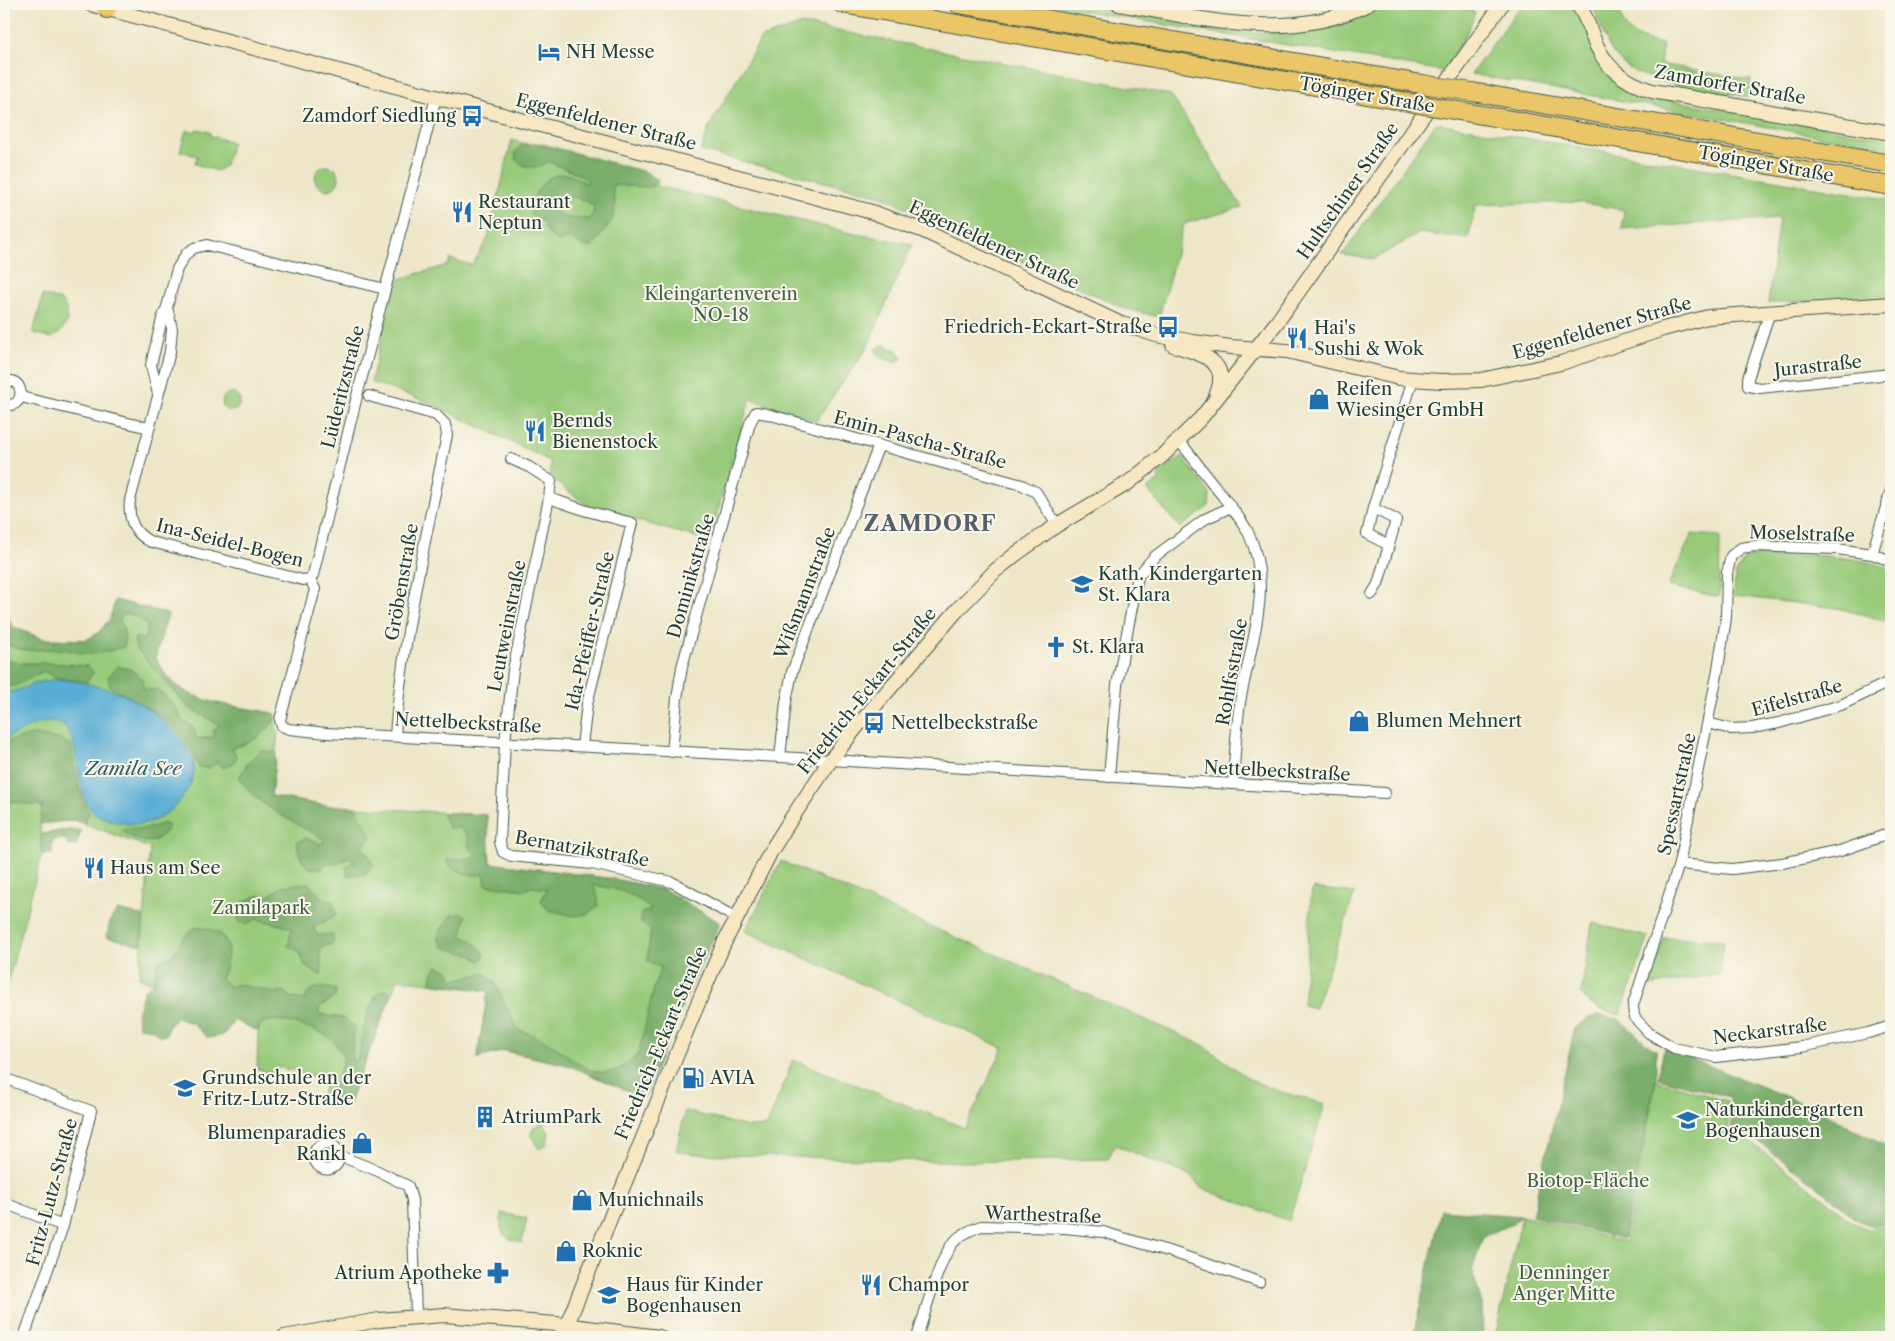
<svg xmlns="http://www.w3.org/2000/svg" width="1895" height="1341" font-family="'Libre Caslon Text',serif">
<style>
.green{fill:#98ca7a;stroke:#5c8457}
.forest{fill:#7aae6a;stroke:#4c764f;fill-rule:evenodd}
.water{fill:#58add4;stroke:#3c7584}
.lines{fill:none;stroke-linecap:round;stroke-linejoin:round}
.street-casing{stroke:#3e564a;stroke-width:12}
.secondary-casing{stroke:#3e564a;stroke-width:16}
.highway-casing{stroke:#3e564a;stroke-width:20}
.street{stroke:#fff;stroke-width:10}
.secondary{stroke:#f7e8c3;stroke-width:14}
.highway{stroke:#eac669;stroke-width:18}
.highway-bridge-casing{stroke:#3e564a;stroke-width:20;stroke-linecap:butt}
.highway-bridge{stroke:#eac669;stroke-width:18}
.labels{text-anchor:middle;dominant-baseline:central;stroke-width:4;stroke-linejoin:round;paint-order:stroke}
.poi-label{font-size:18px;fill:#1f3d34;stroke:#fbf7ec;text-anchor:start}
.street-label{font-size:18px;fill:#1f3d34;stroke:#fbf7ec}
.park-label{font-size:18px;fill:#3d6046;stroke:#fbf7ec}
.water-label{font-size:19px;font-style:italic;fill:#305f64;stroke:#fbf7ec}
.district-label{font-size:22px;font-weight:bold;letter-spacing:1px;fill:#56606b;stroke:#fbf7ec}
</style>
<rect width="100%" height="100%" fill="#fbf7ec"/>
<filter id="ink" filterUnits="userSpaceOnUse"><feTurbulence type="fractalNoise" baseFrequency=".02" numOctaves="2"/><feDisplacementMap in="SourceGraphic" scale="10" xChannelSelector="R" yChannelSelector="G"/><feConvolveMatrix kernelMatrix="1 2 1 2 8 2 1 2 1" color-interpolation-filters="sRGB"/></filter>
<filter id="wash" filterUnits="userSpaceOnUse"><feTurbulence type="fractalNoise" baseFrequency=".0096" numOctaves="4" result="noise"/><feDisplacementMap in="SourceGraphic" scale="20" xChannelSelector="R" yChannelSelector="G"/><feGaussianBlur stdDeviation="1.12" result="paint"/><feColorMatrix in="noise" values="0 0 0 0 0 0 0 0 0 0 0 0 0 0 0 0 0 1.4 0 .05"/><feComposite in="paint" operator="in"/></filter>
<g filter="url(#wash)">
<rect width="100%" height="100%" fill="#ede6c8"/>
<g class="green">
<polygon points="1042,4 1081,4 1245,32 1265,33 1296,32 1314,29 1338,23 1382,4 1475,4 1471,10 1475,13 1465,37 1443,71"/>
<polygon points="1522,4 1569,4 1573,6 1615,79 1633,92 1647,96 1891,139 1891,149 1471,74"/>
<path d="M1591 4H1619C1621 34 1636 39 1663 44L1660 64 1751 80 1749 97C1715 91 1640 85 1618 59 1604 44 1601 21 1591 4Z"/>
<polygon points="802,24 1171,95 1242,207 1184,224 1159,317 1123,308 881,196 701,151 709,127 761,38"/>
<polygon points="1436,123 1891,200 1891,299 1768,303 1779,218 1622,229 1624,210 1578,202 1476,205 1468,239 1420,233 1374,259 1342,255"/>
<polygon points="199,129 209,132 211,136 232,142 225,166 217,171 195,164 197,156 180,151 186,130 193,132"/>
<polygon points="512,140 658,179 657,186 851,233 912,244 867,348 816,421 750,399 709,541 589,507 551,478 550,461 430,403 371,382 391,300 399,279 448,265 450,259 472,265 488,238"/>
<circle cx="327" cy="178" r="12"/>
<polygon points="43,295 61,300 66,308 68,321 60,333 51,338 33,333"/>
<polygon points="883,345 897,350 902,359 894,362 879,357 875,349"/>
<circle cx="231" cy="402" r="9"/>
<polygon points="1182,456 1210,494 1209,506 1180,528 1147,489 1159,480 1158,474"/>
<polygon points="1692,534 1720,536 1719,597 1668,586"/>
<path d="M1763 554C1807 555 1850 554 1891 569V622L1837 608 1734 596 1735 575 1745 558Z"/>
<path d="M115 600 168 614 155 658C160 665 165 674 171 680 194 706 245 706 276 714L275 722 278 734 271 796 321 805 487 815 490 863 614 879 665 890 678 1016 644 1098 568 1065 505 1051 477 1058 488 991 398 979 348 1105 321 1099 326 1080 278 1067 276 1074 257 1069 258 1031 139 977 150 848 74 820 40 824 42 854 4 997V610L13 627 43 639 86 640 99 632 110 619Z"/>
<polygon points="781,861 1203,1045 1252,1081 1282,1092 1325,1104 1289,1221 1201,1188 1191,1176 1115,1145 1108,1159 965,1162 695,1154 676,1151 685,1111 748,1127 767,1126 793,1060 965,1128 1003,1048 745,931"/>
<polygon points="1312,888 1355,893 1315,1008 1303,1005"/>
<path d="M1592 923 1649 937 1620 1015C1606 1011 1588 1007 1581 993Z"/>
<polygon points="1664,938 1724,940 1720,974 1649,986"/>
<polygon points="1656,1080 1727,1101 1729,1135 1748,1140 1837,1209 1851,1222 1869,1229 1887,1226 1891,1229 1891,1337 1495,1337 1522,1216 1626,1242"/>
<polygon points="543,1122 549,1133 547,1144 539,1149 531,1136 533,1128"/>
<path d="M502 1213 527 1218 522 1243C502 1237 499 1233 502 1213Z"/>
</g>
<g class="forest">
<path d="M538 143 646 172 655 179 654 186 645 187 613 185C612 192 615 198 615 205 616 221 601 234 592 247 576 248 575 233 560 242 551 237 544 232 543 221L534 218 530 213C531 196 545 173 564 174 571 174 579 180 586 183L589 181C586 177 555 164 548 162 536 169 527 169 516 160L515 153 521 146ZM574 197 584 200 593 205 594 213 588 219 567 218 555 212C558 201 564 198 574 197Z"/>
<path d="M115 600 168 614 155 658C160 665 165 674 171 680 194 706 245 706 276 714 273 731 248 745 232 748L237 757 232 764 224 768 218 763 209 768 199 767C194 759 192 750 187 742 169 717 137 701 110 687L108 677 117 666 132 670 143 680 142 687 148 690 157 689 175 706 182 720 193 727 197 739 214 737 213 731 219 725 188 707 136 648 134 639 137 637 144 639 147 631V625C139 619 134 613 124 614L120 620 125 634 124 647C114 649 104 653 94 654 84 655 77 652 68 650 47 647 21 656 4 642V610L13 627 43 639 86 640 99 632 110 619Z"/>
<polygon points="4,658 18,663 51,663 88,666 93,672 87,682 54,677 44,671 15,686 4,687"/>
<path d="M33 735 59 739 71 745C76 771 76 788 89 813L84 824 74 820 40 824 42 806 4 801V742Z"/>
<path d="M261 751 276 752 271 796 321 805 355 807 365 824 371 838 362 847 370 857 373 866 365 874 347 876 346 867 354 862 350 858 336 864 327 863 321 869 308 868 300 857 297 842 306 838 322 844 324 839C297 824 256 805 239 778L247 764Z"/>
<path d="M442 813 487 815 490 863 614 879 665 890 720 923 678 1016 644 1098 568 1065 505 1051 477 1058 488 991 431 983 432 974 437 966 450 971 452 980 484 973 493 980 518 1030C531 1034 542 1038 554 1046 572 1058 593 1080 616 1070 623 1067 630 1061 637 1057 647 1027 649 996 661 967L654 965 647 960 651 930 641 923V913L651 910C634 892 616 889 593 885L598 897V906L587 914 574 916 548 910 541 901 547 889 532 887 524 890 486 885 484 874C469 878 460 872 448 864L447 860 472 858 475 854 469 848 468 838 461 828H449Z"/>
<path d="M164 823 169 826C156 849 140 843 122 831L126 827C140 831 150 828 164 823Z"/>
<polygon points="73,829 81,831 76,846 67,845 65,839 54,840 52,843 52,854 42,854 41,834"/>
<path d="M308 883 321 897 333 902 336 915 314 927 317 935 332 934 334 940 332 945H326L320 950C320 958 323 970 321 976L305 966 298 950 288 946 292 928 255 919 246 925 238 921 241 903 257 896H268L282 886Z"/>
<polygon points="118,910 143,916 141,945 106,937 111,919"/>
<path d="M461 913 466 916 462 936C473 941 479 945 485 956L480 961 471 955 443 947 438 936C442 927 447 923 451 915Z"/>
<path d="M195 927C216 929 232 934 227 960 226 966 225 972 221 978L230 987 239 984 276 993 280 991 286 992 289 997 305 1000C309 985 322 986 336 990L335 997 319 1008V1014L342 1018 354 1025 352 1059 355 1063C361 1052 362 1041 364 1028 366 1016 371 1005 377 994L385 990 392 993 348 1105 330 1101 344 1059C341 1052 337 1044 331 1039 321 1030 278 1016 265 1022 261 1024 259 1028 258 1031L234 1020 224 1035 208 1038 192 1023 176 1018 168 1027 166 1035 160 1036 152 1029 139 1027 137 1014 144 990 153 983 158 963 175 953 182 939Z"/>
<polygon points="1598,1015 1619,1019 1649,1046 1656,1050 1656,1077 1624,1239 1532,1216 1575,1028 1587,1019"/>
<polygon points="1664,1048 1815,1108 1891,1149 1891,1223 1873,1226 1854,1219 1841,1205 1752,1137 1732,1131 1730,1097 1658,1078"/>
<polygon points="1441,1210 1522,1216 1513,1224 1483,1236 1472,1271 1482,1304 1483,1337 1413,1337"/>
</g>
<path class="water" d="M57 679C80 682 103 686 124 695 149 707 186 734 193 762 197 775 188 791 180 800 168 816 151 825 131 824 122 824 102 819 95 813 70 796 86 724 53 721 36 720 19 733 4 739V692L15 691 36 683Z"/>
</g>
<g filter="url(#ink)">
<g class="lines">
<g class="street-casing">
<g id="street">
<path d="M167 307 172 329 170 352 130 500C128 519 133 533 151 542L303 580 310 579"/>
<polyline points="1770,312 1748,378 1748,386 1760,388 1891,374"/>
<path d="M4 382C25 374 27 411 4 404"/>
<polyline points="158,394 151,365 162,319 167,307 177,269 186,254 194,248 207,245 385,289"/>
<path d="M369 396 436 415 445 424 447 435C427 534 403 634 395 735"/>
<polyline points="21,397 149,428"/>
<path d="M1179 441C1192 456 1204 473 1217 489 1227 502 1240 517 1248 532 1274 586 1251 642 1241 697 1236 725 1235 755 1233 784"/>
<polyline points="511,459 529,467 551,481 549,498 587,511 632,523 587,704 582,746"/>
<polyline points="549,498 513,670 505,742 500,842 503,852 511,856 592,864 672,882 736,918"/>
<polyline points="1389,545 1396,520 1373,508 1413,379"/>
<polyline points="1872,554 1891,490"/>
<polyline points="1891,561 1872,554 1837,549 1755,546 1741,548 1731,556 1727,573 1726,618 1717,675 1679,864 1633,1005 1634,1017 1649,1033 1674,1048 1716,1057 1801,1047 1868,1033 1891,1026"/>
<polyline points="310,579 315,589 280,720 282,726 289,729 327,733 780,757 1385,793"/>
<polyline points="310,579 313,575 358,392 436,97"/>
<polyline points="1372,594 1378,584 1389,545 1367,534 1373,508"/>
<polyline points="1708,723 1731,729 1752,728 1779,723 1841,705 1891,681"/>
<polyline points="672,752 677,698 682,667 750,423 756,412 767,414 1022,485 1036,492 1057,525"/>
<polyline points="780,757 786,702 792,672 879,445"/>
<polyline points="1109,777 1117,685 1138,576 1154,557 1205,519 1231,507"/>
<polyline points="1679,864 1732,869 1782,863 1840,851 1891,833"/>
<polyline points="4,1078 91,1111 63,1226 24,1337"/>
<path d="M340 1156C338 1172 320 1175 314 1159L316 1149C325 1139 336 1143 340 1156L378 1171 408 1186 412 1200 416 1316"/>
<polyline points="4,1203 63,1226"/>
<path d="M917 1337C925 1314 939 1258 954 1242 961 1234 971 1230 981 1226L1065 1228 1103 1232 1175 1253 1259 1282"/>
</g>
</g>
<g class="secondary-casing">
<g id="secondary">
<polyline points="90,4 510,117 872,212 924,231 1119,323 1156,335 1193,342 1231,347 1287,351 1399,378 1440,381 1481,380 1561,363 1663,329 1708,317 1891,304"/>
<path d="M1119 4C1203 18 1287 44 1368 4"/>
<path d="M1577 4C1585 13 1588 24 1592 35 1604 67 1620 80 1652 91L1891 133"/>
<path d="M1173 345C1191 351 1223 357 1220 381 1220 386 1217 392 1216 397"/>
<polyline points="284,1337 379,1320 444,1315 556,1324 659,1337"/>
<polyline points="562,1337 690,1022 724,943 771,851 791,819 830,761 854,730 959,608 995,571 1016,554 1057,525 1128,483 1162,456 1201,418 1277,322 1502,4"/>
</g>
</g>
<g class="highway-casing">
<g id="highway">
<polyline points="103,4 107,9"/>
<polyline points="842,4 1402,101"/>
<polyline points="958,4 1416,83"/>
<polyline points="1472,92 1891,164"/>
<polyline points="1459,111 1891,186"/>
</g>
</g>
<use href="#street" class="street"/>
<use href="#secondary" class="secondary"/>
<use href="#highway" class="highway"/>
<g class="highway-bridge-casing">
<g id="highway-bridge">
<polyline points="1416,83 1472,92"/>
<polyline points="1402,101 1459,111"/>
</g>
</g>
<use href="#highway-bridge" class="highway-bridge"/>
</g>
</g>
<defs>
<g id="hotel-bare" transform="scale(1.725)"><path d="M-6-4.5h1.5V1H6V5H4.5V3h-9V5H-6ZM-4 0a1.8 1.8 0 1 1 3.6 0ZM.5 0V-2.5h3Q6-2.5 6 0Z" fill="#1f6fb2" stroke="#fbf7ec" stroke-width="2.5" paint-order="stroke"/></g>
<g id="bus-bare" transform="scale(1.725)"><path d="M-5-6H5V4H4V6H2V4H-2V6H-4V4H-5ZM-3.5-4V0h7V-4ZM-3.5 1.2v1.5H-2V1.2ZM2 1.2v1.5H3.5V1.2Z" fill="#1f6fb2" stroke="#fbf7ec" stroke-width="2.5" paint-order="stroke"/></g>
<g id="restaurant-bare" transform="scale(1.725)"><path d="M-5-6h1v4h1v-4h1v4h1v-4h1v5L-1.5 .5V6h-2V.5L-5-1ZM5-6V6H3V1.5H1.5Q1.5-4 5-6Z" fill="#1f6fb2" stroke="#fbf7ec" stroke-width="2.5" paint-order="stroke"/></g>
<g id="shop-bare" transform="scale(1.725)"><path d="M-5-2.5h2.3a2.7 3.5 0 0 1 5.4 0H5L5.5 6h-11ZM-1.5-2.5h3a1.5 2.3 0 0 0-3 0Z" fill="#1f6fb2" stroke="#fbf7ec" stroke-width="2.5" paint-order="stroke"/></g>
<g id="school-bare" transform="scale(1.725)"><path d="M0-5L7-2L0 1L-7-2ZM-4 1L0 2.5L4 1V4Q0 6-4 4Z" fill="#1f6fb2" stroke="#fbf7ec" stroke-width="2.5" paint-order="stroke"/></g>
<g id="church-bare" transform="scale(1.725)"><path d="M-1.2-6h2.4v3.5h3.3v2.4h-3.3V6h-2.4V-.1h-3.3v-2.4h3.3Z" fill="#1f6fb2" stroke="#fbf7ec" stroke-width="2.5" paint-order="stroke"/></g>
<g id="fuel-bare" transform="scale(1.725)"><path d="M-5.5-6h7V0h2V4h1.3V-2.5L3-4.5l.8-.8L6-3V5H2.5V1h-1V6h-7ZM-4.2-4.7v3.2H.2V-4.7Z" fill="#1f6fb2" stroke="#fbf7ec" stroke-width="2.5" paint-order="stroke"/></g>
<g id="building-bare" transform="scale(1.725)"><path d="M-4-6H4V6H1V3H-1V6H-4ZM-2.5-4.3h1.7v1.8h-1.7ZM.8-4.3h1.7v1.8H.8ZM-2.5-1h1.7V.8h-1.7ZM.8-1h1.7V.8H.8Z" fill="#1f6fb2" stroke="#fbf7ec" stroke-width="2.5" paint-order="stroke"/></g>
<g id="pharmacy-bare" transform="scale(1.725)"><path d="M-2-6h4v4h4v4h-4v4h-4v-4h-4v-4h4Z" fill="#1f6fb2" stroke="#fbf7ec" stroke-width="2.5" paint-order="stroke"/></g>
</defs>
<g fill-rule="evenodd">
<use href="#hotel-bare" x="549" y="52"/>
<use href="#bus-bare" x="472" y="116"/>
<use href="#restaurant-bare" x="462" y="212"/>
<use href="#bus-bare" x="1168" y="327"/>
<use href="#restaurant-bare" x="1297" y="338"/>
<use href="#shop-bare" x="1319" y="399"/>
<use href="#restaurant-bare" x="535" y="431"/>
<use href="#school-bare" x="1082" y="584"/>
<use href="#church-bare" x="1056" y="647"/>
<use href="#shop-bare" x="1359" y="721"/>
<use href="#bus-bare" x="874" y="723"/>
<use href="#restaurant-bare" x="94" y="868"/>
<use href="#fuel-bare" x="693" y="1078"/>
<use href="#school-bare" x="185" y="1088"/>
<use href="#building-bare" x="485" y="1117"/>
<use href="#school-bare" x="1688" y="1120"/>
<use href="#shop-bare" x="362" y="1143"/>
<use href="#shop-bare" x="582" y="1200"/>
<use href="#shop-bare" x="566" y="1251"/>
<use href="#pharmacy-bare" x="498" y="1273"/>
<use href="#restaurant-bare" x="871" y="1285"/>
<use href="#school-bare" x="609" y="1295"/>
</g>
<g class="labels">
<g class="poi-label">
<text x="566" y="52">NH Messe</text>
<text x="456" y="116" text-anchor="end">Zamdorf Siedlung</text>
<text x="478" y="202">Restaurant<tspan x="478" dy="21">Neptun</tspan></text>
<text x="1152" y="327" text-anchor="end">Friedrich-Eckart-Straße</text>
<text x="1314" y="328">Hai's<tspan x="1314" dy="21">Sushi &amp; Wok</tspan></text>
<text x="1336" y="389">Reifen<tspan x="1336" dy="21">Wiesinger GmbH</tspan></text>
<text x="552" y="421">Bernds<tspan x="552" dy="21">Bienenstock</tspan></text>
<text x="1098" y="574">Kath. Kindergarten<tspan x="1098" dy="21">St. Klara</tspan></text>
<text x="1072" y="647">St. Klara</text>
<text x="1376" y="721">Blumen Mehnert</text>
<text x="891" y="723">Nettelbeckstraße</text>
<text x="110" y="868">Haus am See</text>
<text x="202" y="1078">Grundschule an der<tspan x="202" dy="21">Fritz-Lutz-Straße</tspan></text>
<text x="710" y="1078">AVIA</text>
<text x="1705" y="1110">Naturkindergarten<tspan x="1705" dy="21">Bogenhausen</tspan></text>
<text x="502" y="1117">AtriumPark</text>
<text x="346" y="1133" text-anchor="end">Blumenparadies<tspan x="346" dy="21">Rankl</tspan></text>
<text x="598" y="1200">Munichnails</text>
<text x="582" y="1251">Roknic</text>
<text x="482" y="1273" text-anchor="end">Atrium Apotheke</text>
<text x="626" y="1285">Haus für Kinder<tspan x="626" dy="21">Bogenhausen</tspan></text>
<text x="888" y="1285">Champor</text>
</g>
<g class="street-label">
<text transform="translate(1730 85) rotate(10)">Zamdorfer Straße</text>
<text transform="translate(1367 95) rotate(10)">Töginger Straße</text>
<text transform="translate(606 122) rotate(14)">Eggenfeldener Straße</text>
<text transform="translate(1766 164) rotate(10)">Töginger Straße</text>
<text transform="translate(1348 191) rotate(-55)">Hultschiner Straße</text>
<text transform="translate(994 245) rotate(25)">Eggenfeldener Straße</text>
<text transform="translate(1602 328) rotate(-16)">Eggenfeldener Straße</text>
<text transform="translate(1818 366) rotate(-6)">Jurastraße</text>
<text transform="translate(343 387) rotate(-76)">Lüderitzstraße</text>
<text transform="translate(920 440) rotate(15)">Emin-Pascha-Straße</text>
<text transform="translate(1802 534) rotate(2)">Moselstraße</text>
<text transform="translate(230 543) rotate(14)">Ina-Seidel-Bogen</text>
<text transform="translate(691 576) rotate(-74)">Dominikstraße</text>
<text transform="translate(402 582) rotate(-80)">Gröbenstraße</text>
<text transform="translate(805 593) rotate(-69)">Wißmannstraße</text>
<text transform="translate(507 626) rotate(-79)">Leutweinstraße</text>
<text transform="translate(590 631) rotate(-77)">Ida-Pfeiffer-Straße</text>
<text transform="translate(1232 672) rotate(-80)">Rohlfsstraße</text>
<text transform="translate(867 691) rotate(-51)">Friedrich-Eckart-Straße</text>
<text transform="translate(1797 698) rotate(-16)">Eifelstraße</text>
<text transform="translate(468 723) rotate(3)">Nettelbeckstraße</text>
<text transform="translate(1277 771) rotate(3)">Nettelbeckstraße</text>
<text transform="translate(1677 794) rotate(-78)">Spessartstraße</text>
<text transform="translate(582 849) rotate(10)">Bernatzikstraße</text>
<text transform="translate(1770 1031) rotate(-7)">Neckarstraße</text>
<text transform="translate(661 1043) rotate(-67)">Friedrich-Eckart-Straße</text>
<text transform="translate(52 1192) rotate(-75)">Fritz-Lutz-Straße</text>
<text transform="translate(1043 1215) rotate(2)">Warthestraße</text>
</g>
<g class="park-label">
<text x="721" y="294">Kleingartenverein<tspan x="721" dy="21">NO-18</tspan></text>
<text x="261" y="908">Zamilapark</text>
<text x="1588" y="1181">Biotop-Fläche</text>
<text x="1564" y="1273">Denninger<tspan x="1564" dy="21">Anger Mitte</tspan></text>
</g>
<g class="water-label">
<text x="133" y="768">Zamila See</text>
</g>
<g class="district-label">
<text x="930" y="523">ZAMDORF</text>
</g>
</g>
<rect width="1895" height="1341" fill="none" stroke="#fbf7ec" stroke-width="20"/>
</svg>
